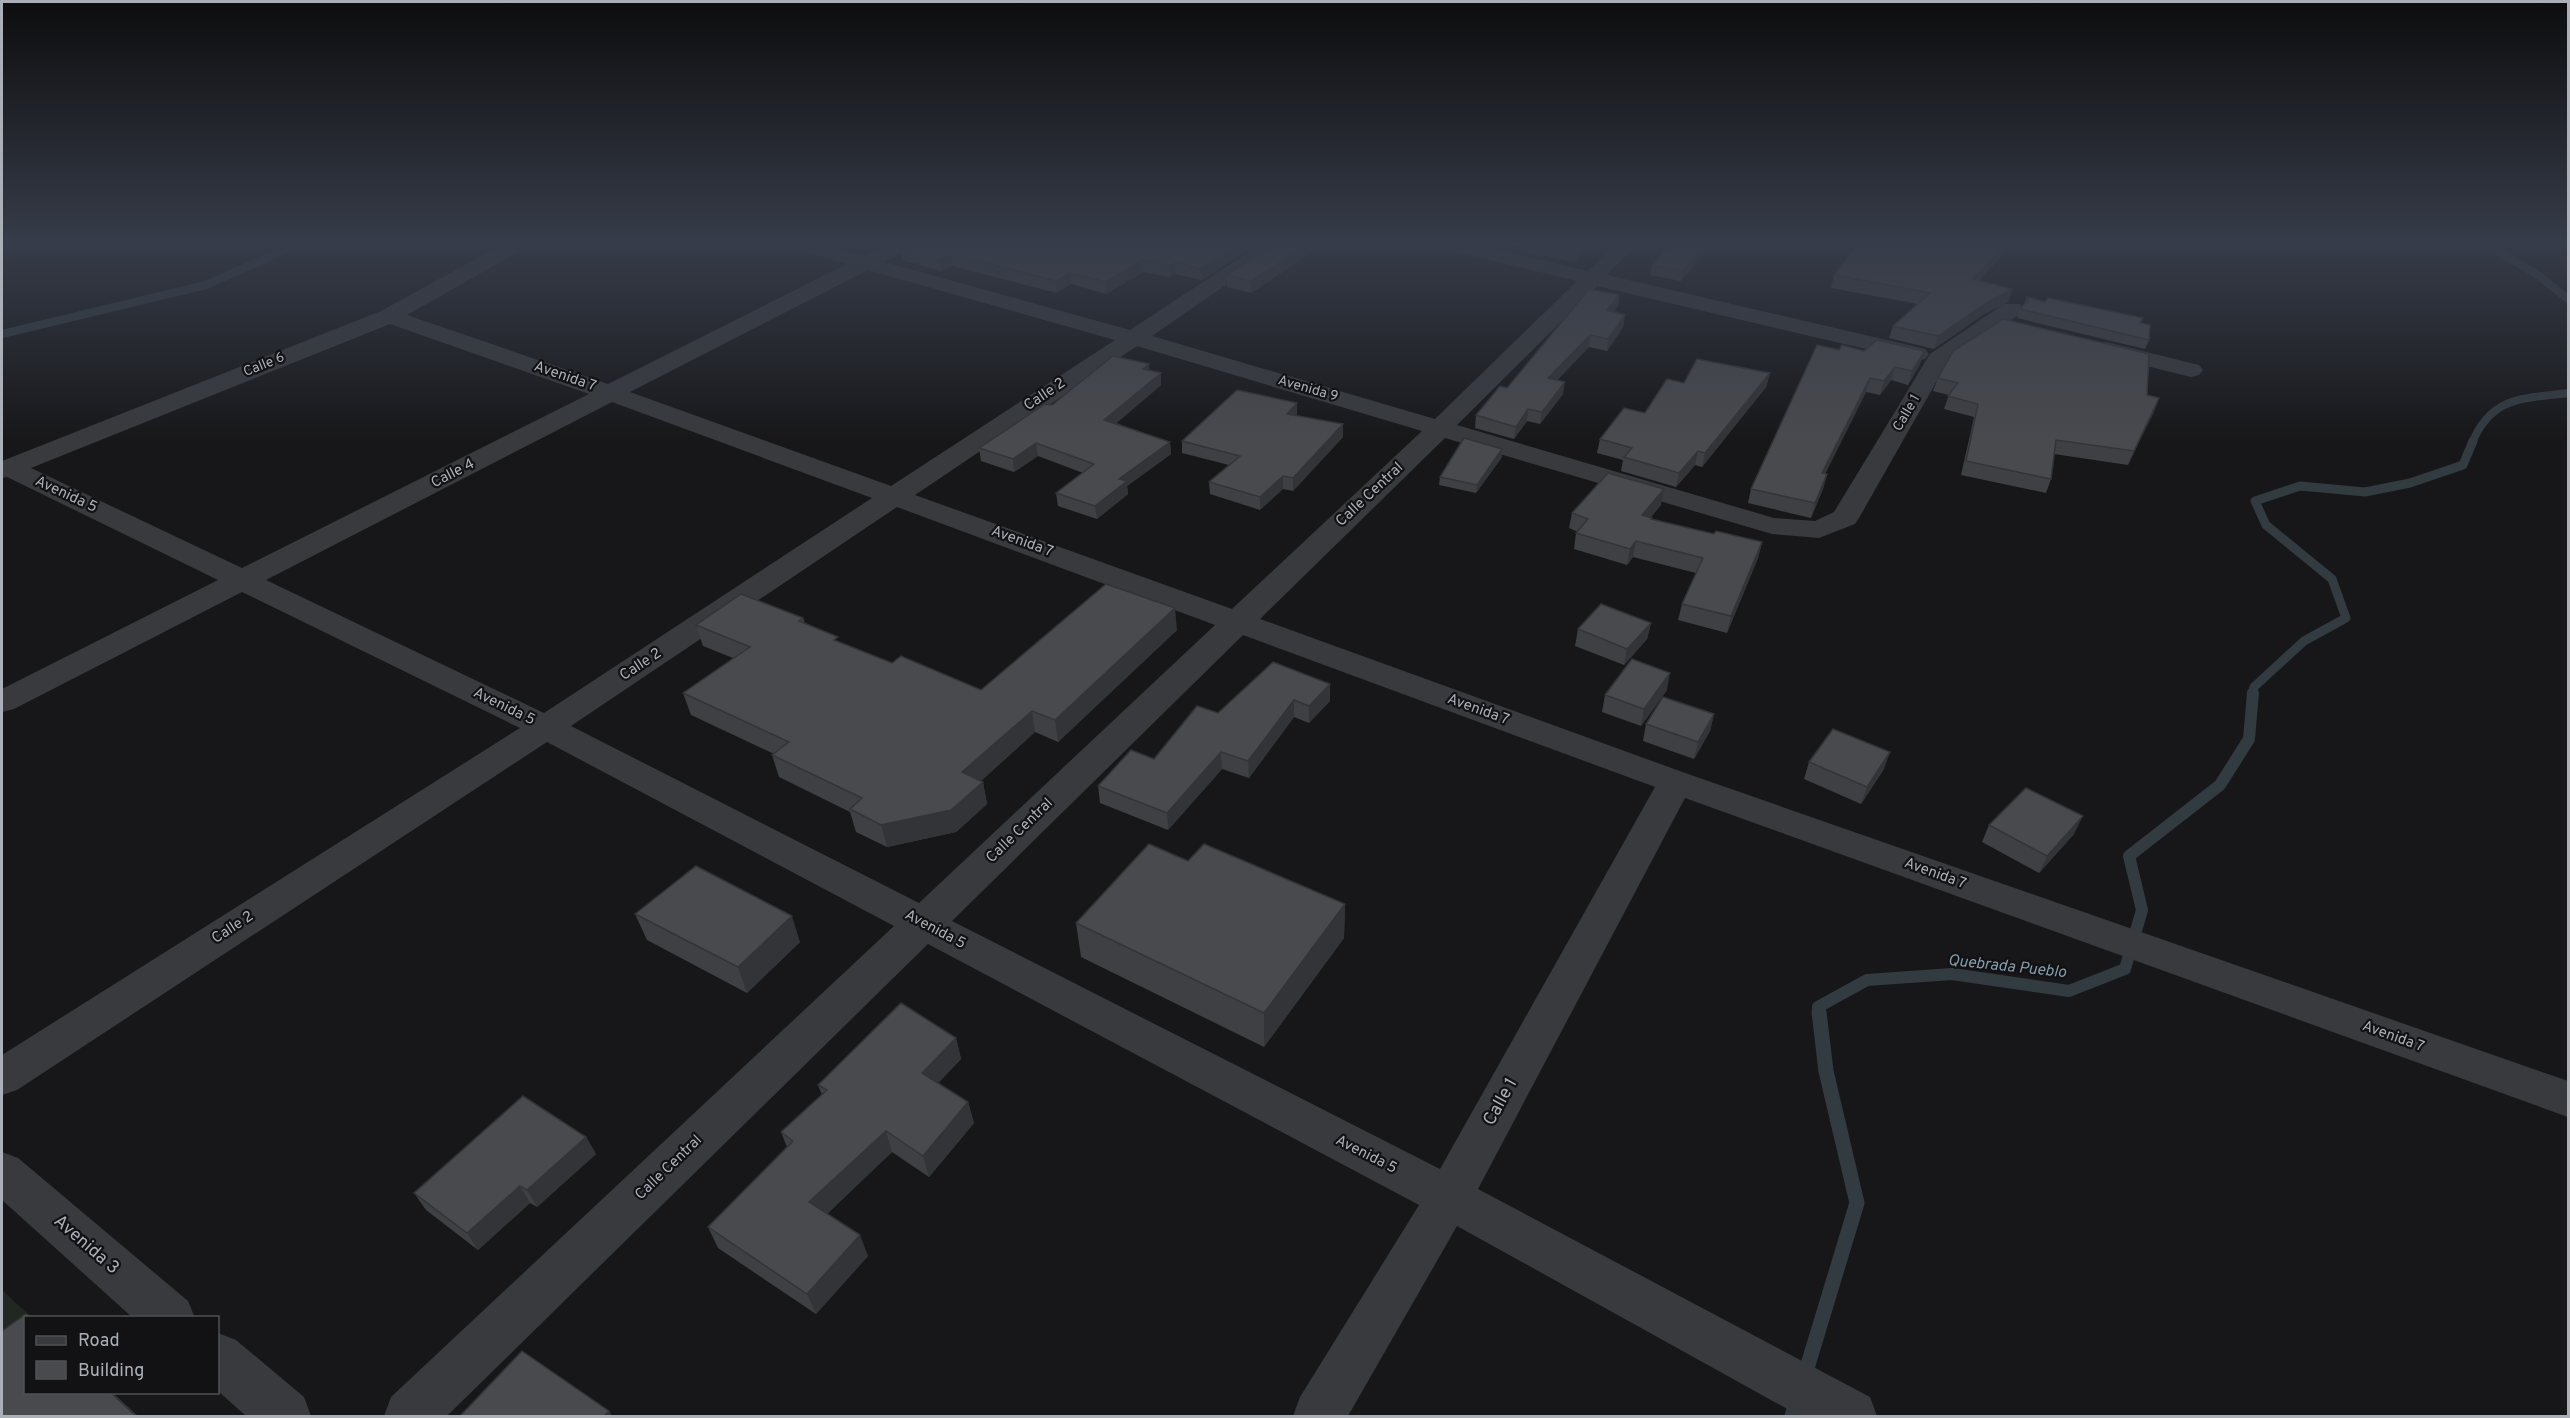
<svg xmlns="http://www.w3.org/2000/svg" width="2570" height="1418" font-family="Overpass,sans-serif">
<style>
.green{fill:#212822}
.lines{fill:none;stroke-linecap:round;stroke-linejoin:round}
.stream-far3{stroke:#323b40;stroke-width:8}
.stream-far2{stroke:#323b40;stroke-width:9}
.stream-far1{stroke:#323b40;stroke-width:12}
.stream{stroke:#323b40;stroke-width:15}
.minor{fill:#383a3d;fill-rule:evenodd}
.wall{fill:#3f4043}
.shaded-wall{fill:#333437}
.building{fill:#494a4e;stroke:#333437;stroke-width:1.5}
.labels{text-anchor:middle;dominant-baseline:central;stroke-width:4.5;stroke-linejoin:round;paint-order:stroke}
.far-street-label{font-size:14px;fill:#abafb7;stroke:#121214}
.street-label{font-size:15px;fill:#abafb7;stroke:#121214}
.water-label{font-size:16px;font-style:italic;fill:#869fae;stroke:#121214}
.near-street-label{font-size:18px;fill:#abafb7;stroke:#121214}
</style>
<rect width="100%" height="100%" fill="#171719"/>
<polygon class="green" points="2,1290 31,1317 26,1318 2,1332"/>
<g class="lines">
<g class="stream-far3">
<polyline points="2486,244 2538,275 2568,299"/>
<polyline points="2,334 206,285 299,244"/>
<path d="M2472 443C2492 395 2524 399 2568 393"/>
</g>
<polyline class="stream-far2" points="2253,694 2254,687 2304,641 2346,618 2332,579 2266,525 2255,501 2300,486 2365,492 2410,483 2463,465 2473,441"/>
<polyline class="stream-far1" points="1819,1014 1818,1007 1867,980 1952,974 2069,991 2125,969 2142,910 2129,856 2220,785 2249,739 2253,693"/>
<g class="stream">
<polyline points="1804,1378 1857,1203 1826,1071 1819,1012"/>
<polyline points="1792,1416 1798,1398"/>
</g>
<g class="minor">
<path d="M503 244H528L525 248 407 315 608 384 847 264 791 248 788 244H820L864 256 888 244H913L910 248 884 262 1130 330 1261 244H1285L1152 336 1435 419 1577 281 1439 248 1436 244H1472L1588 271 1616 244H1637L1607 275 1917 347 1925 349 1929 354 1925 359 1917 361 1597 286 1457 425 1774 518 1815 521 1834 512 1930 354 2004 304H2020L2023 309 2020 314 1947 363 1859 518 1855 524 1819 538 1772 534 1445 438 1260 619 1688 774 2568 1081V1117L1685 798 1478 1189 1870 1397 1877 1416H1800L1457 1226 1348 1416H1293L1300 1397 1419 1205 928 944 447 1416H384L391 1397 894 926 547 742 17 1090 2 1095V1055L520 728 242 592 14 709 2 712V689L218 580 7 477 2 478V461L381 311ZM868 270 1115 340 891 486 630 392ZM390 324 589 394 242 568 31 468ZM1137 346 1422 431 1232 609 915 495ZM612 402 872 498 544 713 266 580ZM897 507 1215 625 919 903 571 726ZM1243 635 1655 787 1440 1169 952 921Z"/>
<polygon points="2106,342 2199,365 2203,370 2199,375 2191,377 2098,354 2094,349 2098,344"/>
<polygon points="2,1152 18,1158 188,1301 195,1318 133,1318 2,1200"/>
<polygon points="218,1333 236,1340 304,1397 311,1416 246,1416 218,1391"/>
</g>
</g>
<g class="wall">
<polygon points="912,244 1257,244 1202,280 1175,274 1170,277 1143,272 1106,294 1071,284 1057,293 952,266 941,271 902,260 900,249"/>
<polygon points="1273,244 1323,244 1323,245 1251,293 1227,287 1227,275"/>
<polygon points="1506,244 1590,244 1576,262 1521,252 1522,248"/>
<polygon points="1670,244 1712,244 1681,281 1650,275 1652,265"/>
<polygon points="2003,255 1979,280 2012,289 2008,302 1984,314 1934,349 1889,338 1893,326 1918,304 1831,288 1834,275"/>
<polygon points="1619,295 1618,306 1613,312 1625,315 1623,327 1607,351 1589,347 1557,380 1563,394 1540,424 1527,421 1514,439 1475,428 1476,415 1507,388"/>
<polygon points="2027,297 2045,302 2143,318 2141,324 2149,340 2145,349 2017,318 2020,309 2024,304"/>
<polygon points="1817,345 1920,364 1908,385 1891,380 1880,395 1866,392 1825,474 1827,474 1823,489 1811,518 1748,503 1751,489"/>
<polygon points="1149,370 1161,373 1161,385 1116,423 1170,442 1171,454 1127,486 1128,494 1097,519 1058,506 1056,493 1083,473 1038,456 1014,472 981,461 979,448 1052,405"/>
<polygon points="1770,373 1766,387 1702,467 1695,465 1676,487 1621,471 1623,460 1597,453 1600,439 1645,413"/>
<polygon points="1938,378 2147,395 2159,398 2128,465 2054,454 2051,479 2046,493 1961,475 1974,417 1944,409 1949,395 1933,391"/>
<polygon points="1297,403 1297,416 1343,437 1293,491 1283,489 1260,510 1210,494 1209,482 1229,465 1182,453 1182,441"/>
<polygon points="1502,457 1476,493 1439,485 1440,477"/>
<polygon points="1661,505 1651,517 1652,520 1714,534 1762,542 1758,558 1727,633 1678,620 1682,604 1696,573 1633,557 1627,565 1574,549 1576,533 1578,532 1569,528 1572,513"/>
<polygon points="803,618 805,623 839,642 892,663 981,690 1177,630 1058,742 1035,732 981,781 983,782 987,804 956,832 887,847 856,832 850,812 779,777 772,755 774,754 691,715 683,693 733,658 703,646 696,625"/>
<polygon points="1651,623 1647,639 1624,665 1575,646 1578,629"/>
<polygon points="1330,684 1330,701 1309,723 1294,717 1249,778 1222,769 1168,830 1100,803 1098,786 1154,759 1218,713"/>
<polygon points="1667,690 1641,726 1602,712 1605,695"/>
<polygon points="1714,714 1710,731 1694,759 1643,741 1646,724"/>
<polygon points="1809,762 1884,769 1861,804 1804,779"/>
<polygon points="1989,825 2074,834 2039,873 1982,842"/>
<polygon points="1345,904 1344,938 1264,1047 1081,957 1076,923"/>
<polygon points="635,914 800,942 747,993 647,940"/>
<polygon points="956,1038 961,1059 938,1083 968,1102 974,1123 929,1177 892,1152 827,1214 868,1256 816,1314 718,1248 708,1227 787,1147 781,1132 822,1095 818,1085"/>
<polygon points="586,1137 596,1154 537,1207 530,1203 478,1250 426,1210 414,1193"/>
</g>
<g class="shaded-wall">
<polygon points="1240,244 1257,244 1202,280 1201,269"/>
<polygon points="1308,244 1323,244 1323,245 1251,293 1251,281"/>
<polygon points="1583,244 1590,244 1576,262 1577,251"/>
<polygon points="1705,244 1712,244 1681,281 1683,271"/>
<polygon points="2006,244 2003,255 1969,291 1973,279"/>
<polygon points="950,254 952,266 941,271 939,260"/>
<polygon points="1142,260 1143,272 1106,294 1106,282"/>
<polygon points="1175,262 1175,274 1170,277 1170,266"/>
<polygon points="1070,273 1071,284 1057,293 1056,281"/>
<polygon points="2012,289 2008,302 1984,314 1934,349 1938,336 1988,302"/>
<polygon points="1619,295 1618,306 1605,322 1607,310"/>
<polygon points="1625,315 1623,327 1607,351 1608,339"/>
<polygon points="1590,335 1589,347 1547,391 1548,378"/>
<polygon points="1925,351 1920,364 1908,385 1912,371"/>
<polygon points="1149,364 1150,376 1143,369"/>
<polygon points="1895,367 1891,380 1880,395 1884,381"/>
<polygon points="1161,373 1161,385 1106,432 1104,420"/>
<polygon points="1770,373 1766,387 1702,467 1705,453"/>
<polygon points="1870,378 1866,392 1818,488 1822,473"/>
<polygon points="1565,382 1563,394 1540,424 1542,412"/>
<polygon points="2159,398 2154,412 2128,465 2134,451"/>
<polygon points="1297,403 1297,415 1287,427 1287,414"/>
<polygon points="1528,409 1527,421 1514,439 1516,427"/>
<polygon points="1343,424 1343,437 1293,491 1293,478"/>
<polygon points="1170,442 1171,454 1127,486 1128,494 1097,519 1095,506 1119,479"/>
<polygon points="1036,443 1038,456 1014,472 1013,459"/>
<polygon points="1502,449 1502,457 1476,493 1477,485"/>
<polygon points="1698,451 1695,465 1676,487 1679,473"/>
<polygon points="1827,474 1823,489 1811,518 1815,503"/>
<polygon points="1283,476 1283,489 1260,510 1260,497"/>
<polygon points="1664,489 1661,505 1639,531 1642,515"/>
<polygon points="1636,541 1633,557 1627,565 1630,549"/>
<polygon points="1762,542 1758,558 1727,633 1731,616"/>
<polygon points="1175,608 1177,630 1058,742 1055,720"/>
<polygon points="1651,623 1647,639 1624,665 1627,649"/>
<polygon points="1670,673 1667,690 1641,726 1644,709"/>
<polygon points="1330,684 1330,701 1309,723 1309,706"/>
<polygon points="1294,700 1294,717 1249,778 1248,761"/>
<polygon points="1032,711 1035,732 966,794 962,772"/>
<polygon points="1714,714 1710,731 1694,759 1698,742"/>
<polygon points="1221,752 1222,769 1168,830 1167,813"/>
<polygon points="1890,752 1884,769 1861,804 1867,787"/>
<polygon points="983,782 987,804 956,832 887,847 881,825"/>
<polygon points="2083,816 2074,834 2039,873 2047,856"/>
<polygon points="1345,904 1344,938 1264,1047 1264,1013"/>
<polygon points="792,916 800,942 747,993 738,967"/>
<polygon points="956,1038 961,1059 928,1094 922,1073"/>
<polygon points="968,1102 974,1123 929,1177 923,1156"/>
<polygon points="886,1131 892,1152 817,1223 809,1202"/>
<polygon points="586,1137 596,1154 537,1207 527,1190"/>
<polygon points="520,1186 530,1203 478,1250 467,1233"/>
<polygon points="860,1235 868,1256 816,1314 807,1294"/>
<polygon points="110,1392 112,1392 138,1416 136,1416"/>
<polygon points="609,1411 612,1416 604,1416"/>
</g>
<g class="building">
<polygon points="912,244 1240,244 1201,269 1175,262 1170,266 1142,260 1106,282 1070,273 1056,281 950,254 939,260 900,249"/>
<polygon points="1273,244 1308,244 1251,281 1227,275"/>
<polygon points="1537,244 1583,244 1577,251"/>
<polygon points="1670,244 1705,244 1683,271 1652,265"/>
<polygon points="1858,244 2006,244 1973,279 2012,289 1988,302 1938,336 1893,326 1930,293 1834,275"/>
<polygon points="1589,289 1619,295 1607,310 1625,315 1608,339 1590,335 1548,378 1565,382 1542,412 1528,409 1516,427 1476,415 1500,386 1507,388"/>
<polygon points="2027,297 2045,302 2048,298 2143,318 2140,323 2150,325 2149,340 2020,309 2028,301"/>
<polygon points="2003,319 2149,354 2147,395 2159,398 2134,451 2056,440 2051,479 1966,461 1978,404 1948,396 1958,383 1938,378 1953,351"/>
<polygon points="1877,340 1925,351 1912,371 1895,367 1884,381 1870,378 1822,473 1827,474 1815,503 1751,489 1817,345 1839,350 1842,345 1864,351"/>
<polygon points="1113,356 1149,364 1143,369 1161,373 1104,420 1170,442 1119,479 1127,481 1095,506 1056,493 1094,464 1036,443 1013,459 979,448 1045,404 1052,405"/>
<polygon points="1697,359 1770,373 1705,453 1698,451 1679,473 1624,457 1632,448 1600,439 1624,408 1645,413 1667,379 1684,383"/>
<polygon points="1237,390 1297,403 1287,414 1343,424 1293,478 1283,476 1260,497 1209,482 1240,456 1182,441"/>
<polygon points="1464,438 1502,449 1477,485 1440,477"/>
<polygon points="1608,473 1664,489 1642,515 1652,518 1651,519 1714,534 1716,531 1762,542 1731,616 1682,604 1703,558 1636,541 1630,549 1576,533 1588,519 1572,513"/>
<polygon points="1106,584 1175,608 1055,720 1032,711 962,772 983,782 951,810 881,825 850,809 862,798 772,755 789,742 683,693 750,647 696,625 741,594 803,618 799,621 838,637 834,640 892,663 901,656 981,690"/>
<polygon points="1601,604 1651,623 1627,649 1578,629"/>
<polygon points="1632,659 1670,673 1644,709 1605,695"/>
<polygon points="1273,662 1330,684 1309,706 1294,700 1248,761 1221,752 1167,813 1098,786 1131,750 1154,759 1197,706 1218,713"/>
<polygon points="1663,697 1714,714 1698,742 1646,724"/>
<polygon points="1833,729 1890,752 1867,787 1809,762"/>
<polygon points="2026,788 2083,816 2047,856 1989,825"/>
<polygon points="1149,844 1188,861 1204,844 1345,904 1264,1013 1076,923"/>
<polygon points="696,866 792,916 738,967 635,914"/>
<polygon points="901,1003 956,1038 922,1073 968,1102 923,1156 886,1131 809,1202 860,1235 807,1294 708,1227 793,1141 781,1132 827,1090 818,1085"/>
<polygon points="523,1096 586,1137 527,1190 520,1186 467,1233 414,1193"/>
<polygon points="26,1314 31,1317 26,1317 26,1392 110,1392 136,1416 2,1416 2,1331"/>
<polygon points="522,1351 609,1411 604,1416 460,1416"/>
</g>
<linearGradient id="sky" x2="0" y2="1"><stop stop-color="#0d0d0e"/><stop offset="0.55" stop-color="#363c49"/><stop offset="1" stop-color="#363c49" stop-opacity="0"/></linearGradient>
<rect width="2570" height="442" fill="url(#sky)"/>
<g class="labels">
<g class="far-street-label">
<text transform="translate(264 365) rotate(-22)">Calle 6</text>
<text transform="translate(1308 389) rotate(16)">Avenida 9</text>
<text transform="translate(1907 413) rotate(-60)">Calle 1</text>
</g>
<g class="street-label">
<text transform="translate(565 377) rotate(19)">Avenida 7</text>
<text transform="translate(1045 395) rotate(-34)">Calle 2</text>
<text transform="translate(453 474) rotate(-27)">Calle 4</text>
<text transform="translate(66 495) rotate(25)">Avenida 5</text>
<text transform="translate(1370 495) rotate(-43)">Calle Central</text>
<text transform="translate(1022 542) rotate(20)">Avenida 7</text>
<text transform="translate(641 665) rotate(-33)">Calle 2</text>
<text transform="translate(504 707) rotate(26)">Avenida 5</text>
<text transform="translate(1478 710) rotate(20)">Avenida 7</text>
<text transform="translate(1020 831) rotate(-44)">Calle Central</text>
<text transform="translate(1935 874) rotate(20)">Avenida 7</text>
<text transform="translate(233 928) rotate(-33)">Calle 2</text>
<text transform="translate(935 930) rotate(28)">Avenida 5</text>
<text transform="translate(2393 1037) rotate(20)">Avenida 7</text>
<text transform="translate(1366 1155) rotate(27)">Avenida 5</text>
<text transform="translate(669 1168) rotate(-44)">Calle Central</text>
</g>
<g class="water-label">
<text transform="translate(2007 967) rotate(6)">Quebrada Pueblo</text>
</g>
<g class="near-street-label">
<text transform="translate(1501 1102) rotate(-61)">Calle 1</text>
<text transform="translate(86 1245) rotate(41)">Avenida 3</text>
</g>
</g>
<rect width="2570" height="1418" fill="none" stroke="#abafb7" stroke-width="6"/>
<rect x="24" y="1316" width="195" height="78" fill="#121214" stroke="#4f5155" stroke-width="1.5"/>
<rect x="36" y="1336" width="30" height="9" fill="#383a3d" stroke="#4f5155" stroke-width="1.5"/>
<text x="78" y="1346" font-size="18" fill="#abafb7">Road</text>
<rect x="36" y="1361" width="30" height="18" fill="#494a4e" stroke="#4f5155" stroke-width="1.5"/>
<text x="78" y="1376" font-size="18" fill="#abafb7">Building</text>
</svg>
